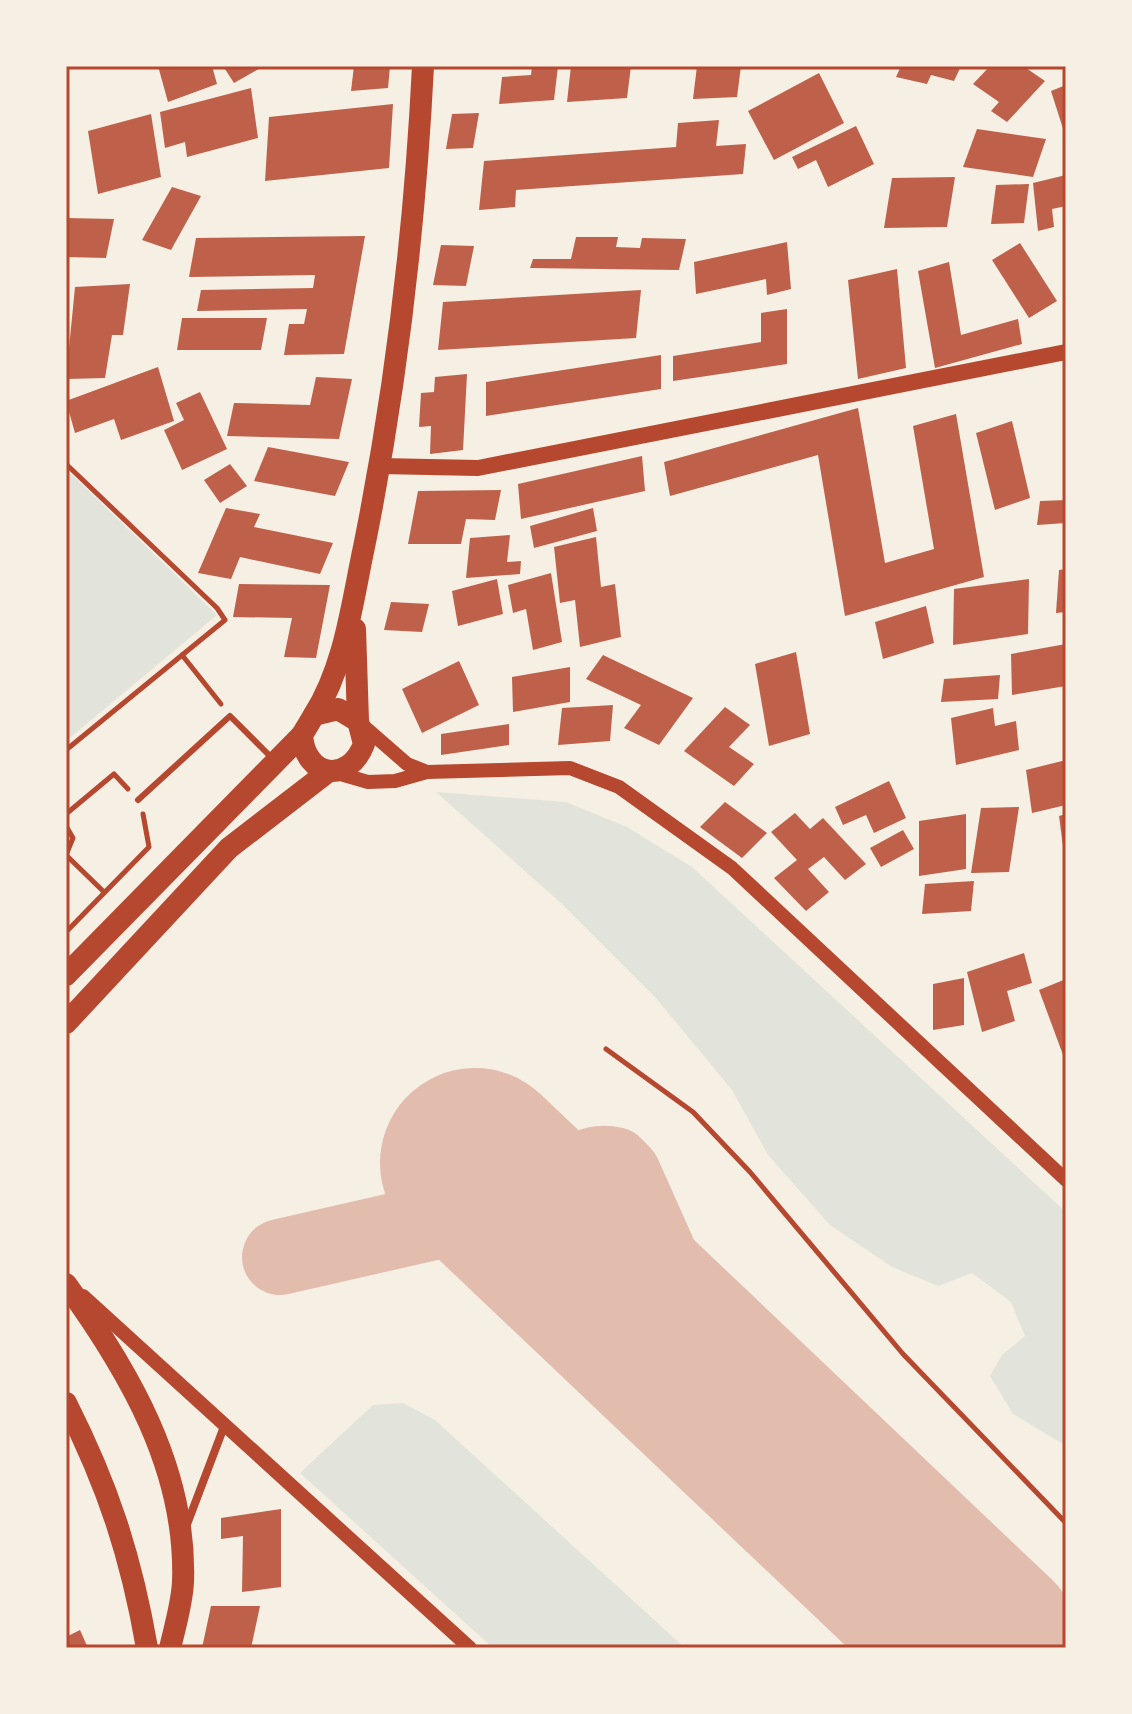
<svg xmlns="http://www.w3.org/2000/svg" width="1132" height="1714" font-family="'Work Sans',sans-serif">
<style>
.green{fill:#e2e4dc}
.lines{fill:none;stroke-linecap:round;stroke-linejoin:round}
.taxiway{stroke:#e2bdae;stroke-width:76}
.runway{stroke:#e2bdae;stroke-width:190}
.building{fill:#bf614a}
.path{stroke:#b5482f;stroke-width:5}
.service{stroke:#b5482f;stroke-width:6}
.minor{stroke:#b5482f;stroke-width:8}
.tertiary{stroke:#b5482f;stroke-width:14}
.secondary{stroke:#b5482f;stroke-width:16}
.trunk{stroke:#b5482f;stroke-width:22}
.neatline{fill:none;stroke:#b5482f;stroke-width:3}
</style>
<rect width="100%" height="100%" fill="#f6efe4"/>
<g class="green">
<polygon points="66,469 217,615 66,741"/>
<polygon points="436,792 566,802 627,827 692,867 1066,1212 1066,1446 1013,1414 990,1376 1002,1355 1025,1336 1011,1302 972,1273 938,1286 892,1267 830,1225 768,1155 732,1090 655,997 562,904"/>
<polygon points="403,1403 435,1420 685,1648 493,1648 300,1473 373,1405"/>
</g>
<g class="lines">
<g class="taxiway">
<polyline points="280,1257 517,1203"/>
<path d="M574 1258C570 1248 564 1238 562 1228 557 1197 577 1156 614 1165L623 1174 723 1398"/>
</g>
<polyline class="runway" points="475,1163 986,1648"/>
</g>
<g class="building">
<polygon points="158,66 212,66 217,84 168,102"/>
<polygon points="223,66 264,66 234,83"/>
<polygon points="354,66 390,66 388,88 351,91"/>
<polygon points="532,66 558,66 554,100 499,104 502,77 531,75"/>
<polygon points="571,66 631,66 627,98 567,102"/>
<polygon points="697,66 741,66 737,97 693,99"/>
<polygon points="901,66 961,66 954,81 931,75 927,84 896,77"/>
<polygon points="990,66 1023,66 1045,81 1007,122 991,111 999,102 973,84"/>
<polygon points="819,73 844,123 774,160 748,111"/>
<polygon points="1066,85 1066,135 1065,135 1051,91"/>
<polygon points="251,88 258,138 187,157 185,142 165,148 160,112"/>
<polygon points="393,104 389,168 265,181 269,117"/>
<polygon points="479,113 473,148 446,149 452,114"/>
<polygon points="151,114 161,177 98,194 88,131"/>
<polygon points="719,120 716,146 746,144 743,174 516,190 515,207 479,210 484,161 676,147 678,123"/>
<polygon points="856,126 874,164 828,187 816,160 798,169 792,157"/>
<polygon points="977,129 1046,139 1033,177 963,167"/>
<polygon points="1066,175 1066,206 1052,209 1054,227 1038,231 1033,183"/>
<polygon points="955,177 947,227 884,228 892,178"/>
<polygon points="1029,184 1024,223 991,224 996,185"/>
<polygon points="172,187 201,196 171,250 142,240"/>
<polygon points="67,218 114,219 106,258 66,257"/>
<polygon points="365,236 344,354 284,355 289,324 304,324 307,309 197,311 201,290 313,288 315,275 189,277 196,238"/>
<polygon points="576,237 618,237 616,247 640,248 642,238 686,239 679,270 530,268 533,259 571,259"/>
<polygon points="787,242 791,289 767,295 766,279 696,294 694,262"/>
<polygon points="1020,243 1057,301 1029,318 992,260"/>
<polygon points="441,245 474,246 466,286 433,285"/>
<polygon points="949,262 961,335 1018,319 1022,344 935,368 918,271"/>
<polygon points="897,269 906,368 858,379 848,280"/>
<polygon points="130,284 123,335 112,335 105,378 66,379 75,287"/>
<polygon points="641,290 636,338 438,350 443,302"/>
<polygon points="787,309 787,364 673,381 673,356 761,342 761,313"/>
<polygon points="182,318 267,318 261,350 177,350"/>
<polygon points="661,355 661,389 486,416 486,382"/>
<polygon points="158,367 174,421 121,440 114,419 75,433 66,401"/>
<polygon points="467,374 463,450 430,454 431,426 419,427 421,393 434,392 435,377"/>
<polygon points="316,377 352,379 339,439 227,436 234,403 310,405"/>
<polygon points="200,392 227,449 182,470 164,430 184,420 176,403"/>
<polygon points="858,408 885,563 934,549 913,426 956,414 984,577 845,616 818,455 670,496 664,462"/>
<polygon points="1012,421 1030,498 995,510 976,433"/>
<polygon points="268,447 349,462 335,496 254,481"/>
<polygon points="642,456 645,491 521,519 518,484"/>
<polygon points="230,464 247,486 220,503 204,480"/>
<polygon points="501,490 495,520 466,519 461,544 408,544 418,491"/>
<polygon points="1066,500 1066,523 1037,525 1040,501"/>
<polygon points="226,508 260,514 254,527 333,543 320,574 240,557 231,579 198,573"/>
<polygon points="593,508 597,531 534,548 530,526"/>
<polygon points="510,535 507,562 521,561 520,574 466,578 470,538"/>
<polygon points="596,537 601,587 615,584 621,637 580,647 575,600 560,603 554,547"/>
<polygon points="1066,569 1066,612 1056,613 1059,570"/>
<polygon points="551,573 562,642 533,650 526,609 513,613 508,585"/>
<polygon points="497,579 503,614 458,626 452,591"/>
<polygon points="1029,579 1028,634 953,645 954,589"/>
<polygon points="239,584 330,585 316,658 284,657 292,618 233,617"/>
<polygon points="391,602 429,604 422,632 384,630"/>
<polygon points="926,606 934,643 883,659 875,622"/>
<polygon points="1066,644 1066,686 1012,695 1011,654"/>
<polygon points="796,652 810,734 769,746 755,664"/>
<polygon points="603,655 693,698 659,745 624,728 641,705 586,679"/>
<polygon points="459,661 479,705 422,733 402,689"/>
<polygon points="570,667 570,702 513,712 512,677"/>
<polygon points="1000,675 998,699 941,702 944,679"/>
<polygon points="613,705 610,741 558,745 562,708"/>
<polygon points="725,707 750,725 729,747 754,764 734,786 684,751"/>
<polygon points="993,708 995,726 1016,721 1019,750 956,765 951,718"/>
<polygon points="509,724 509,745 441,755 441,734"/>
<polygon points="1066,760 1066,805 1032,813 1026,770"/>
<polygon points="889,781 906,818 874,833 866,815 843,825 835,807"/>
<polygon points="725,802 767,833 742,858 700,827"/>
<polygon points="1019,807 1009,872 971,873 981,808"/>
<polygon points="795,813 810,829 823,818 866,864 845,880 824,857 808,869 829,892 806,911 774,878 797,860 771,832"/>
<polygon points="966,814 966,869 919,876 919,821"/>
<polygon points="1066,814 1066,854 1064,854 1059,816"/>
<polygon points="903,830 914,849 881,867 870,848"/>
<polygon points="974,881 971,911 922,914 925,884"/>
<polygon points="1024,953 1032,983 1007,991 1015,1021 982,1032 967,972"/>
<polygon points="964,978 964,1025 933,1030 933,984"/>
<polygon points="1066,979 1066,1063 1039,990"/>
<polygon points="281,1509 281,1587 242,1592 243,1536 221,1539 221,1518"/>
<polygon points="211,1606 260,1606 251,1648 202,1648"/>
<polygon points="80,1630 88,1648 66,1648 66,1637"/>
</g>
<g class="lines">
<g class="path">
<polyline points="66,464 217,608 225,620 66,750"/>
<polyline points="182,655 221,704"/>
<polyline points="66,814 114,774 128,789"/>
<polyline points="66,826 73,838 66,855"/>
<polyline points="66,855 104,892"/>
<polyline points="66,932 149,847 143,814"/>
<polyline points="606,1049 693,1112 750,1172 903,1354 1066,1523"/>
</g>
<polyline class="service" points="138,800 230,716 273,759"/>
<polyline class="minor" points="186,1527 225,1424"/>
<g class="tertiary">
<polyline points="360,723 407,764 427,772"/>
<polyline points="330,771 368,782 395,781 427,772 570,768 619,787 732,868 1066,1180"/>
<polyline points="83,1296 470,1648"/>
</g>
<polyline class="secondary" points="380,466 478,468 1066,352"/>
<g class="trunk">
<path d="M355 629 358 721 364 744C349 784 305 778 302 735L314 715 338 709 358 721"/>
<path d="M314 715C345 666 352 603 364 547 396 389 415 227 423 66"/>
<polyline points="66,975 302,735"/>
<polyline points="66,1023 229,848 329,771"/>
<path d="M66 1284C129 1371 187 1470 183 1582 182 1603 175 1627 170 1648"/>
<path d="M66 1403C108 1486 131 1556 147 1648"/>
</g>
</g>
<rect width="1132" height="1714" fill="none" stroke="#f6efe4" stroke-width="136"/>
<rect x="68" y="68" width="996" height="1578" class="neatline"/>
</svg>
